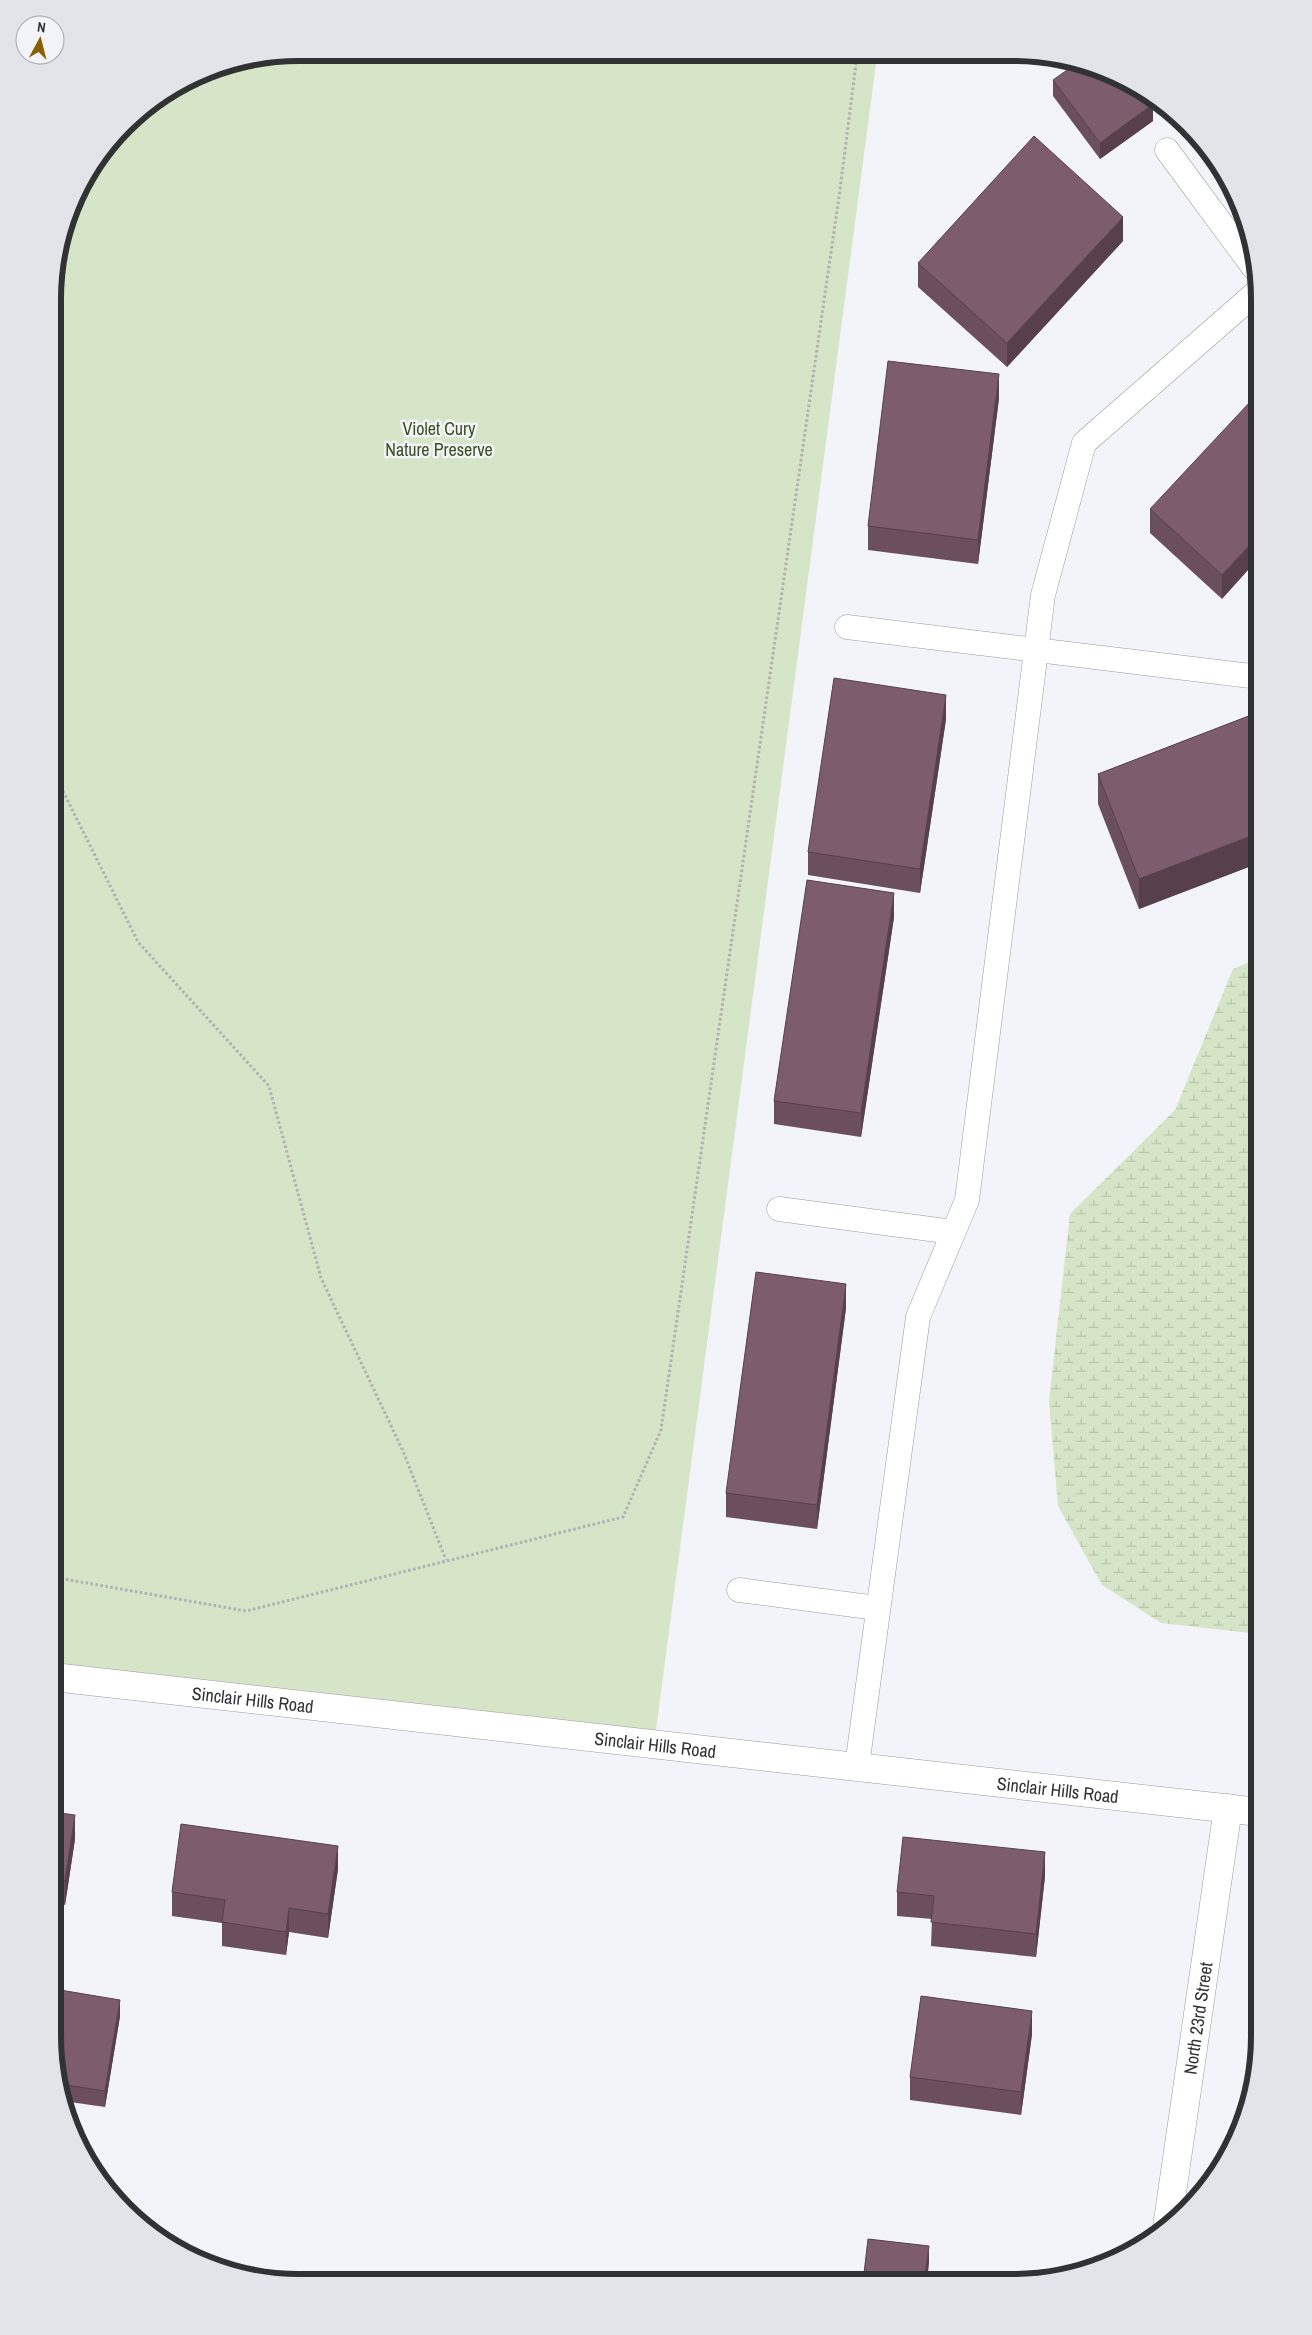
<svg xmlns="http://www.w3.org/2000/svg" width="1312" height="2335" font-family="'Archivo Narrow',sans-serif">
<style>
.wetland{fill:url(#wetland-marsh)}
.green{fill:#d6e5c7}
.lines{fill:none;stroke-linecap:round;stroke-linejoin:round}
.lane-casing{stroke:#9a9ba0;stroke-width:25}
.street-casing{stroke:#9a9ba0;stroke-width:29}
.secondary-casing{stroke:#9a9ba0;stroke-width:29}
.path{stroke:#afb0b4;stroke-width:3;stroke-dasharray:2.5 2.5;stroke-linecap:butt}
.lane{stroke:#fff;stroke-width:24}
.street{stroke:#fff;stroke-width:28}
.secondary{stroke:#fff;stroke-width:28}
.wall{fill:#6b4f5e}
.shaded-wall{fill:#57404c}
.building{fill:#7c5c6d;stroke:#57404c}
.labels{text-anchor:middle;dominant-baseline:central;stroke-width:5;stroke-linejoin:round;paint-order:stroke}
.park-label{font-size:18px;fill:#3c501e;stroke:#f2f4f9}
.street-label{font-size:18px;fill:#313234;stroke:#f2f4f9}
.rim{fill:none;stroke:#313234;stroke-width:6}
</style>
<defs>
<pattern id="wetland-marsh" width="20" height="14" patternUnits="userSpaceOnUse" patternTransform="scale(1.25)"><rect width="20" height="14" fill="#d6e5c7"/><path d="M1 5h8M5 5V1M11 12h8M15 12V8" fill="none" stroke="#b8c5ac"/></pattern>
</defs>
<rect width="100%" height="100%" fill="#f2f4f9"/>
<polygon class="wetland" points="1259,958 1259,1634 1161,1623 1102,1585 1058,1506 1049,1401 1070,1214 1175,1110 1233,969"/>
<polygon class="green" points="299,53 877,56 654,1745 53,1675 55,267 78,190 136,114 205,71"/>
<g class="lines">
<g class="lane-casing">
<g id="lane">
<polyline points="1167,150 1254,268"/>
<polyline points="847,627 1259,677"/>
<polyline points="779,1209 953,1232"/>
<polyline points="739,1590 877,1608"/>
<polyline points="857,1766 918,1317 967,1200 1043,595 1084,443 1258,291"/>
</g>
</g>
<g class="street-casing">
<g id="street">
<path id="s1" d="M1167 2227 1228 1808"/>
</g>
</g>
<g class="secondary-casing">
<g id="secondary">
<path id="s2" d="M53 1677 1259 1812"/>
</g>
</g>
<g class="path">
<polyline points="73,207 78,202 95,168"/>
<polyline points="54,773 138,942 269,1086 321,1278 403,1451 446,1560"/>
<polyline points="53,1572 64,1579 246,1611 623,1517 661,1430 839,197 857,56"/>
</g>
<use href="#lane" class="lane"/>
<use href="#street" class="street"/>
<use href="#secondary" class="secondary"/>
</g>
<g class="wall">
<polygon points="1053,80 1153,121 1100,159 1053,96"/>
<polygon points="1123,241 1007,367 918,287 918,263"/>
<polygon points="999,398 978,564 868,550 868,526"/>
<polygon points="1259,411 1222,599 1150,533 1150,509"/>
<polygon points="1259,712 1259,863 1139,909 1098,804 1098,774"/>
<polygon points="946,719 920,893 808,875 808,852"/>
<polygon points="894,917 861,1137 774,1124 774,1101"/>
<polygon points="846,1308 817,1529 726,1517 726,1493"/>
<polygon points="53,1812 75,1839 65,1905 53,1903"/>
<polygon points="338,1869 328,1938 289,1932 286,1955 222,1946 222,1923 172,1916 172,1892"/>
<polygon points="1045,1876 1036,1957 931,1946 932,1919 897,1916 897,1892"/>
<polygon points="120,2016 105,2107 63,2101 52,2036"/>
<polygon points="1032,2034 1021,2115 910,2100 910,2077"/>
</g>
<g class="shaded-wall">
<polygon points="1153,104 1153,121 1100,159 1100,143"/>
<polygon points="1123,217 1123,241 1007,367 1007,343"/>
<polygon points="999,374 999,398 978,564 978,540"/>
<polygon points="1259,535 1259,558 1222,599 1222,575"/>
<polygon points="946,695 946,719 920,893 920,869"/>
<polygon points="1259,833 1259,863 1139,909 1139,879"/>
<polygon points="894,893 894,917 861,1137 861,1113"/>
<polygon points="846,1284 846,1308 817,1529 817,1505"/>
<polygon points="75,1815 75,1839 65,1905 65,1881"/>
<polygon points="338,1846 338,1869 328,1938 328,1914"/>
<polygon points="1045,1852 1045,1876 1036,1957 1036,1934"/>
<polygon points="289,1908 289,1932 286,1955 286,1932"/>
<polygon points="120,2000 120,2016 105,2107 105,2091"/>
<polygon points="1032,2011 1032,2034 1021,2115 1021,2092"/>
<polygon points="929,2246 929,2263 927,2282 924,2282"/>
</g>
<g class="building">
<polygon points="1077,63 1122,78 1145,94 1153,104 1100,143 1053,80"/>
<polygon points="1034,136 1123,217 1007,343 918,263"/>
<polygon points="888,361 999,374 978,540 868,526"/>
<polygon points="1250,402 1259,411 1259,535 1222,575 1150,509"/>
<polygon points="834,678 946,695 920,869 808,852"/>
<polygon points="1259,712 1259,833 1139,879 1098,774"/>
<polygon points="807,880 894,893 861,1113 774,1101"/>
<polygon points="756,1272 846,1284 817,1505 726,1493"/>
<polygon points="53,1812 75,1815 65,1881 53,1880"/>
<polygon points="181,1824 338,1846 328,1914 289,1908 286,1932 222,1922 225,1900 172,1892"/>
<polygon points="903,1837 1045,1852 1036,1934 931,1922 934,1896 897,1892"/>
<polygon points="60,1990 120,2000 105,2091 60,2084 52,2036"/>
<polygon points="921,1996 1032,2011 1021,2092 910,2077"/>
<polygon points="868,2239 929,2246 924,2282 863,2282"/>
</g>
<g class="labels">
<g class="park-label">
<text x="439" y="428">Violet Cury<tspan x="439" dy="21">Nature Preserve</tspan></text>
</g>
<g class="street-label">
<text stroke="none"><textPath href="#s2" startOffset="201">Sinclair Hills Road</textPath></text>
<text stroke="none"><textPath href="#s2" startOffset="606">Sinclair Hills Road</textPath></text>
<text stroke="none"><textPath href="#s2" startOffset="1011">Sinclair Hills Road</textPath></text>
<text stroke="none"><textPath href="#s1" startOffset="211">North 23rd Street</textPath></text>
</g>
</g>
<path d="M0 0H1312V2335H0ZM299 61H1013A238 238 0 0 1 1251 299V2036A238 238 0 0 1 1013 2274H299A238 238 0 0 1 61 2036V299A238 238 0 0 1 299 61Z" fill="#e3e4e9" fill-rule="evenodd"/>
<path class="rim" d="M299 61H1013A238 238 0 0 1 1251 299V2036A238 238 0 0 1 1013 2274H299A238 238 0 0 1 61 2036V299A238 238 0 0 1 299 61Z"/>
<g transform="translate(40 40) rotate(7)"><circle r="24" fill="#f2f4f9" stroke="#a5a6aa"/>
<path d="M0-4L9 19L0 12L-9 19Z" fill="#886000"/>
<text y="-8" font-size="14" font-weight="bold" text-anchor="middle" fill="#313234">N</text>
</g>
</svg>
